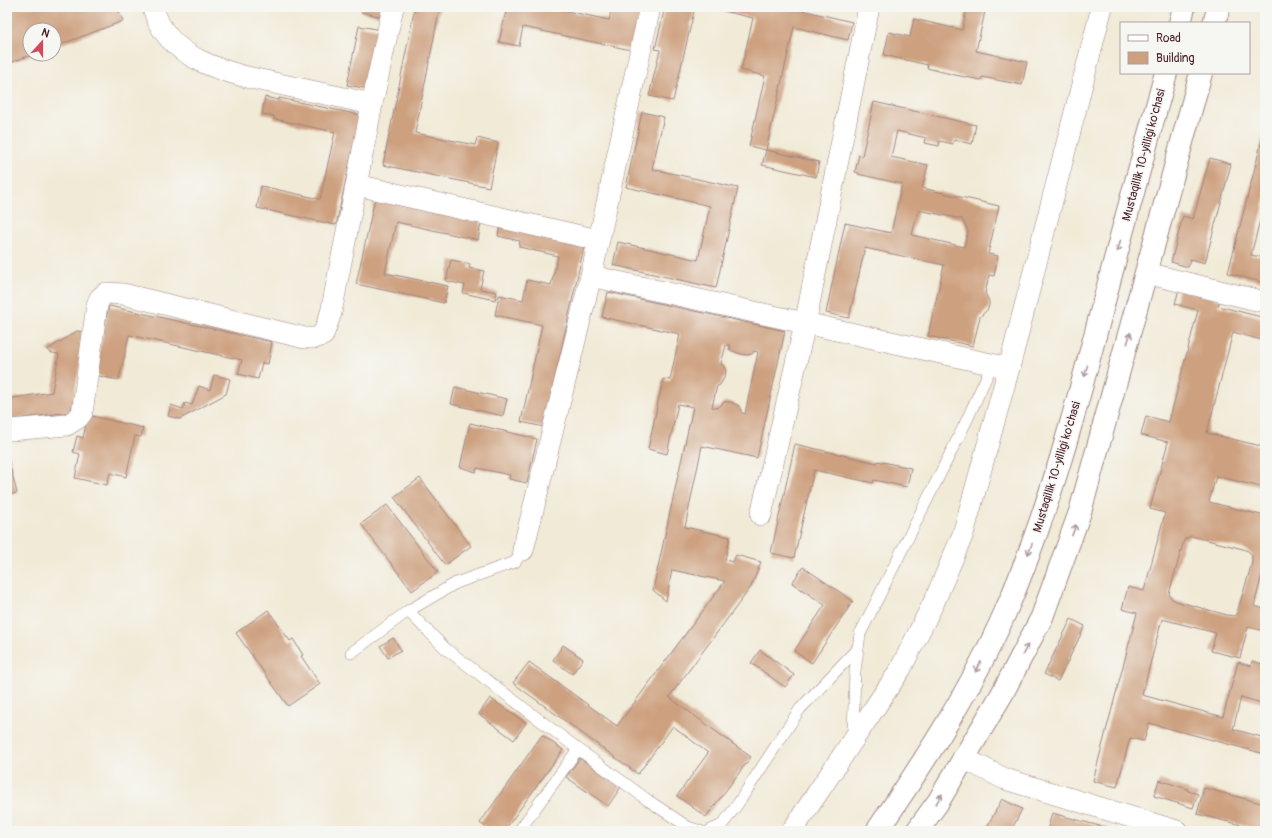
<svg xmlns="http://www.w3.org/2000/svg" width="1272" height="838" font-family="Pangolin,sans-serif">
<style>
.building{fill:#cda07f;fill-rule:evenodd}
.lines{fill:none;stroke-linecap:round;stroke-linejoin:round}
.lane-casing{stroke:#9e8481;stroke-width:12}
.street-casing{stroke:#9e8481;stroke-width:22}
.secondary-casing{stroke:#9e8481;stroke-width:24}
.lane{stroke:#fff;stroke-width:11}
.street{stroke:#fff;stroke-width:21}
.secondary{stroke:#fff;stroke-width:22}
.oneway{stroke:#ae9aa0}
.labels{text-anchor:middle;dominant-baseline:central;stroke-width:3.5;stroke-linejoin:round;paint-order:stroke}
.street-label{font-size:12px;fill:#4a1f2b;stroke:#f6f6f2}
</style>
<rect width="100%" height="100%" fill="#f6f6f2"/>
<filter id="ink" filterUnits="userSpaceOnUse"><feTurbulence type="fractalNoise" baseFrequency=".025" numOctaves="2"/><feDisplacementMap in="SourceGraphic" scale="8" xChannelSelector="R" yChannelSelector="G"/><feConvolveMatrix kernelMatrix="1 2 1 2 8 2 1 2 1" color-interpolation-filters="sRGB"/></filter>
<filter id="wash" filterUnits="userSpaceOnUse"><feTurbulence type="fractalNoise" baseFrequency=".012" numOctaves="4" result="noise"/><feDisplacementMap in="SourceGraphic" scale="16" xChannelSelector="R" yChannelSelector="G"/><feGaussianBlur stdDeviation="0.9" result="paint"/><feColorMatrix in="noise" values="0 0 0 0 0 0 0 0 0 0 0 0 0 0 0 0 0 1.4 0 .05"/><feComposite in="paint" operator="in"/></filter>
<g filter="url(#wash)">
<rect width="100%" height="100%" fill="#f1ead7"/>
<g id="blocks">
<g class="building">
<polygon points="7,7 117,7 123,21 54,47 54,30 30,30 30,54 34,54 7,64"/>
<polygon points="363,7 388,7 386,18 361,12"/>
<polygon points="415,7 440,7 415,133 475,145 477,138 498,143 489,187 383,165"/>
<polygon points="507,7 527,11 528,7 548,7 609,20 612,7 641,7 631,50 523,27 519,46 499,42"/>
<polygon points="665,7 695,7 673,101 649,96 660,50 655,49"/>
<polygon points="707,7 789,7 852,22 848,40 794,27 766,150 749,146 765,76 741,70 753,18"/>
<polygon points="967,7 986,7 976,51 1027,62 1022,85 982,77 981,80 955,75 927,68 928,65 884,55 889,32 910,37 914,19 962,30"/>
<polygon points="359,26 382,30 369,89 347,85"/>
<polygon points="265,97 279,100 279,98 360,115 336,225 257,208 261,186 320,199 335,132 274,119 274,116 262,114"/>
<path d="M874 102 976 125 972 144 954 140 953 144 940 141 939 146 925 143 926 138 897 131 891 157 928 165 922 188 999 206 988 254 998 256 994 276 989 275 985 293 989 301V305L988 309 980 317 973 346 928 336 944 265 865 248 849 318 826 313 845 223 891 233 902 184 858 174 859 173 855 172 859 155 862 156ZM918 210 962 219 968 231 964 247 912 235Z"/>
<polygon points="642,112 664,117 652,169 738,188 716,288 613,265 618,242 698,260 710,206 626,187"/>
<polygon points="1264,132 1265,201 1251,255 1265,258 1265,283 1228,273"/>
<polygon points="766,150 819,162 816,177 762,165"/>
<polygon points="1210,158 1231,164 1205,263 1190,259 1188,267 1171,262 1183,216 1193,219"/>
<polygon points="376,194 482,218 478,240 396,222 385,273 448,286 444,303 356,284"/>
<polygon points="501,221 586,238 544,427 521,422 542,325 495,315 499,295 523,300 527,280 551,285 558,256 519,247 520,241 498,236"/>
<polygon points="451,260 470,264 469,268 484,271 480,289 497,292 495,300 463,293 465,285 446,281"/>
<path d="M1179 289 1220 300 1218 306 1265 318V341L1233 332 1207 433 1265 447V488L1216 476 1209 502 1265 516V563L1254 606 1265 609V631L1248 627 1240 658 1211 651 1216 633 1162 619 1142 695 1223 717 1238 662 1251 666 1252 661 1265 665V704L1241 697 1233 729 1265 738V754L1149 723 1144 741 1130 738 1117 787 1093 781 1137 613 1122 609 1128 587 1144 591 1165 513 1150 509 1168 442 1141 435 1146 416 1169 422 1198 310 1175 304ZM1191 536 1243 549 1248 551 1252 555V563L1237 613 1234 616 1227 615 1176 601 1171 598 1169 594 1184 540Z"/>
<path d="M608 292 785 331 757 458 702 446 685 527 730 537 725 560 733 562 736 555 761 562 751 587 669 697 751 757 706 817 677 796 708 753 673 726 638 774 513 683 529 662 617 726 725 581 672 570 666 601 653 590 693 407 678 404 667 454 648 449 663 379 670 380 680 334 602 317ZM726 345H730V350L741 354 747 355 752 354 754 351 758 352 745 414 742 413 739 406 731 402H724L718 408 712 407 717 386 720 385 725 376 726 371 724 366 721 364Z"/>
<polygon points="109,306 272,342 268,364 262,363 258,379 238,374 242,360 129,335 119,380 94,375"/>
<polygon points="77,331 86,332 71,412 7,420 7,399 52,392 59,354 52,353 47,350"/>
<polygon points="214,375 230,379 226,394 180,419 168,416 171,405 183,409 185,403 192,405 199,386 210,390"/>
<polygon points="455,387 507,399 503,416 451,404"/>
<polygon points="88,415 143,428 141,437 135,436 126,477 110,473 107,485 75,478 80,454 73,452 77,436 83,438"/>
<polygon points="470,423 537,439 527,483 509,479 510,475 477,468 476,472 460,467"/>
<polygon points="795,444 877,463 878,461 911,468 907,487 874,480 873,483 814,470 794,558 771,553"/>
<polygon points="7,454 17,493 7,495"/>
<polygon points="420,478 471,546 445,565 394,497"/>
<polygon points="387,505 438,572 412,591 361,524"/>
<polygon points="803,567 853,601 812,663 794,651 825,605 792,583"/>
<polygon points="268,610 290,641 293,639 303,655 301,656 320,684 288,706 236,633"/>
<polygon points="1071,619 1085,626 1058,681 1044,674"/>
<polygon points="393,638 401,650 388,658 380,646"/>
<polygon points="563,645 583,659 572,674 553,660"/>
<polygon points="760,650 794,675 785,687 751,663"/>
<polygon points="490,698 526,723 514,740 479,714"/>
<polygon points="542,735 563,750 504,831 491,831 480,823"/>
<polygon points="580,758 621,787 608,806 566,777"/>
<polygon points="1159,780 1188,789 1188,791 1198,794 1193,808 1154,796"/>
<polygon points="1204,788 1265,804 1265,831 1197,814"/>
<polygon points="1002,799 1022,809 1011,831 985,831"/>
<polygon points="1052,813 1118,831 1047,831"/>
</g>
</g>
</g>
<g filter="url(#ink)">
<use href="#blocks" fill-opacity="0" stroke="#9e8481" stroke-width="1"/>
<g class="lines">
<g class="lane-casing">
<g id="lane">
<polyline points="408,611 456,583 515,562 523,550"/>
<polyline points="351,653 408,611 446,649 578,749 649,801 688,827 700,831"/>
<polyline points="853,735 855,671 860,634 965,424 992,365"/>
<polyline points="519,831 578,749"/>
<polyline points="709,831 722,825 737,805 800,709 858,648"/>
</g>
</g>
<g class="street-casing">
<g id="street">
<path d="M153 7C167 65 239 75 288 86 316 92 344 98 372 104"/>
<polyline points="357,185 598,240"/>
<polyline points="1146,273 1265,302"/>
<polyline points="591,276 1009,368"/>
<polyline points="11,430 67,425 78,418 82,413 97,305 100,298 106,293 123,294 305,338 315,338 323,335 331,313 372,104 393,7"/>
<polyline points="761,515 805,324 869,7"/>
<polyline points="523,550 591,276 650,7"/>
<polyline points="963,758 1005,779 1177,831"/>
<polyline points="792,831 900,670 934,602 963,534 1009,368 1102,7"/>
</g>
</g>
<g class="secondary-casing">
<g id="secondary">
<polyline points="1180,23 1184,7"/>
<polyline points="1214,23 1219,7"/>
<path d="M877 831C924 762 970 692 1004 615 1053 504 1082 385 1113 267 1130 202 1148 138 1166 73"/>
<polyline points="917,831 938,802 1002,694 1042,617 1080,512 1201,73"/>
</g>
</g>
<use href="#lane" class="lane"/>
<use href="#street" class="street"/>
<use href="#secondary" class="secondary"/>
</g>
<defs><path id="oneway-shaft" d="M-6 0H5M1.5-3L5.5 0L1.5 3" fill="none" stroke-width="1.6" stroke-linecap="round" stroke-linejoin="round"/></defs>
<g class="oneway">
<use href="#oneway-shaft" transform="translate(1119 246) rotate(105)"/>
<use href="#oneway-shaft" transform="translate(1129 338) rotate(-74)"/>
<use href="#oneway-shaft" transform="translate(1086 371) rotate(104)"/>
<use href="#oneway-shaft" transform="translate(1074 530) rotate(-70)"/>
<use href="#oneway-shaft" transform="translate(1030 549) rotate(112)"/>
<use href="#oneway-shaft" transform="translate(1025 650) rotate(-63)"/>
<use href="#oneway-shaft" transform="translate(978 667) rotate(117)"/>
<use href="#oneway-shaft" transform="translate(939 799) rotate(-58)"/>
</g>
</g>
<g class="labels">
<g class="street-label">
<text transform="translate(1144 155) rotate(-75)">Mustaqillik 10-yilligi ko'chasi</text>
<text transform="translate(1057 467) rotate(-73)">Mustaqillik 10-yilligi ko'chasi</text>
</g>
</g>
<rect width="1272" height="838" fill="none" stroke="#f6f6f2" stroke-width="24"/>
<rect x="1120" y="22" width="130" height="52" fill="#f6f6f2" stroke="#b1a0a2"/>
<rect x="1128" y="35" width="20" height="6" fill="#ffffff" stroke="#b1a0a2"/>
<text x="1156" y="42" font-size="12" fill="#4a1f2b">Road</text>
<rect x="1128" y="52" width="20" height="12" fill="#cda07f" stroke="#b1a0a2"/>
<text x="1156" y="62" font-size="12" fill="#4a1f2b">Building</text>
<g transform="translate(42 42) rotate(21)"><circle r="19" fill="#f6f6f2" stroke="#b1a0a2"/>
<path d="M0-3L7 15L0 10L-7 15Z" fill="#d1495b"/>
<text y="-6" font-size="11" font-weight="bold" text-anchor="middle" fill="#4a1f2b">N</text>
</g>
</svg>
